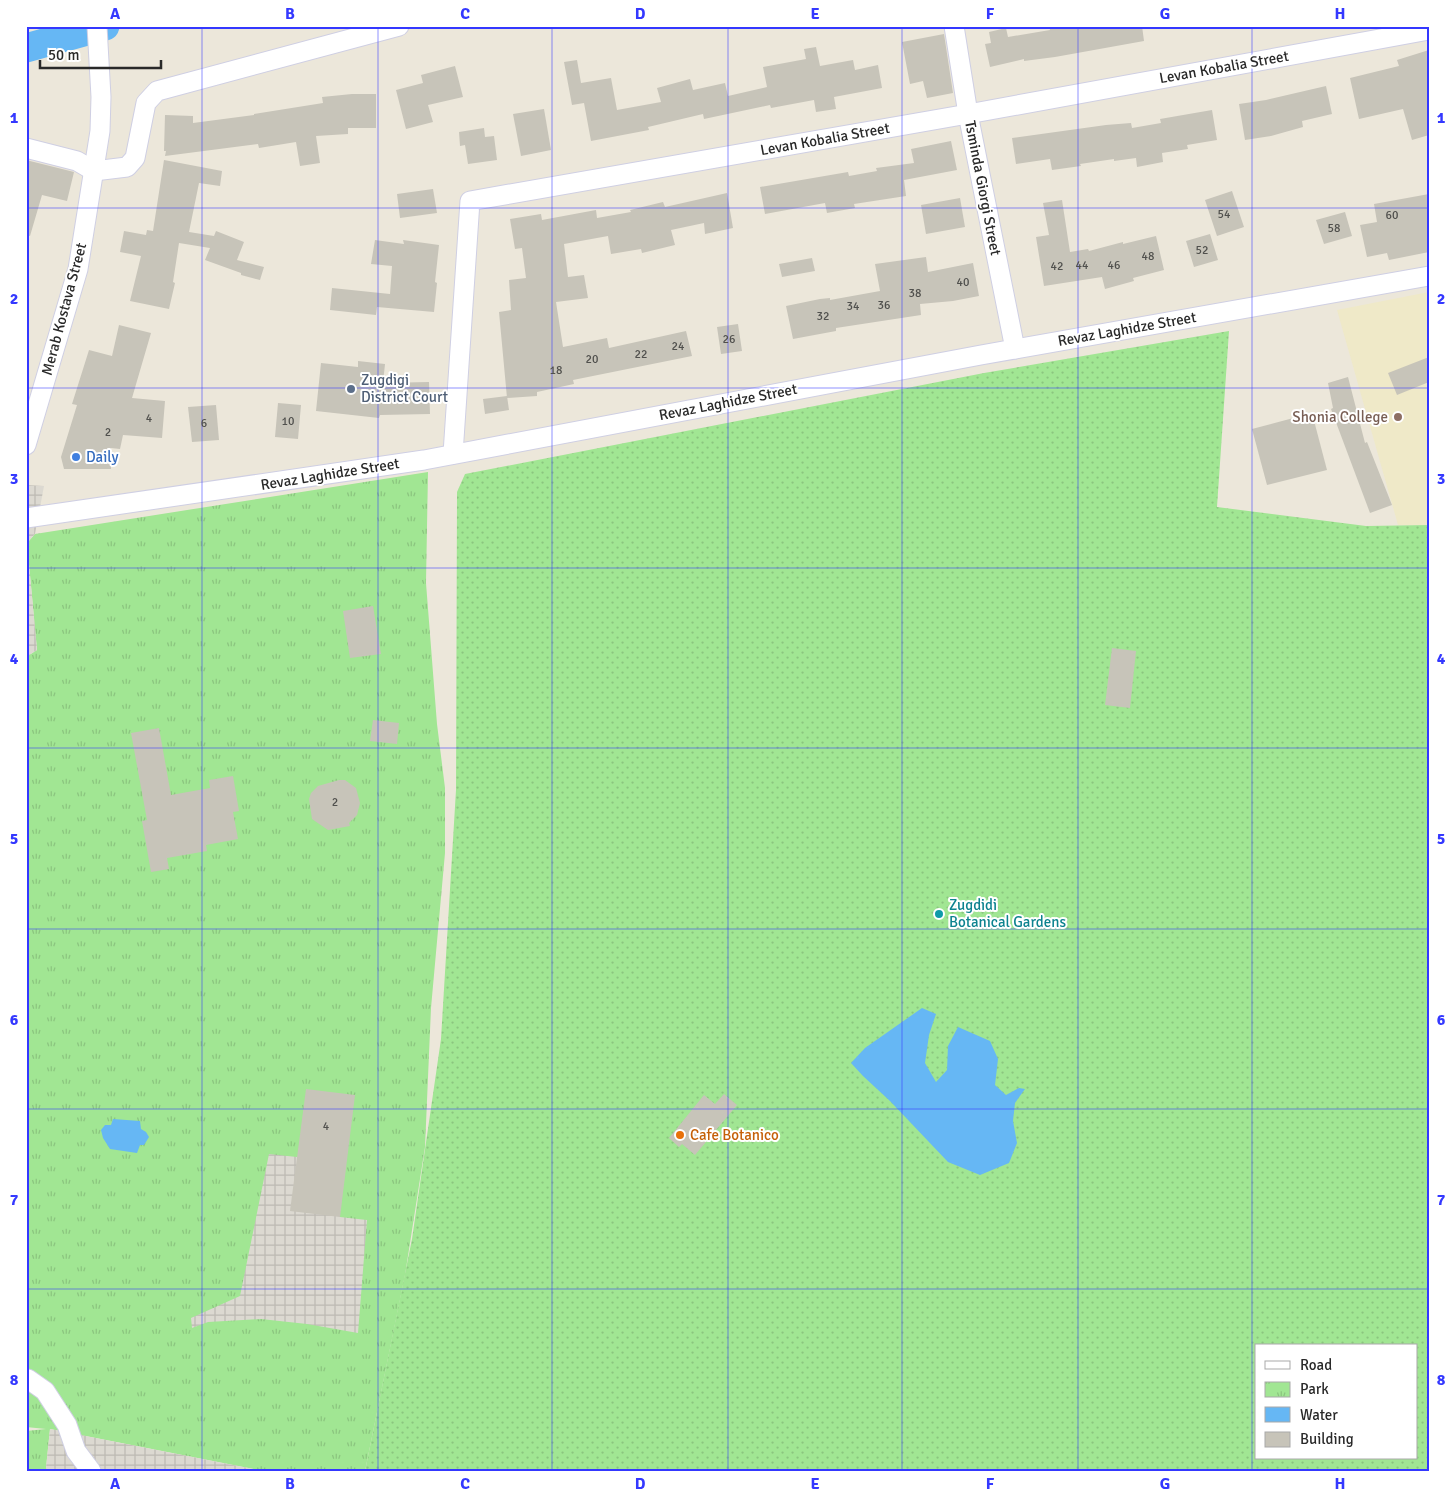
<svg xmlns="http://www.w3.org/2000/svg" width="1455" height="1497" font-family="Signika,sans-serif">
<style>
.education{fill:#efe9c8}
.grass{fill:url(#grass-dots);fill-rule:evenodd}
.park{fill:url(#park-tufts)}
.plaza{fill:url(#plaza-grid)}
.water{fill:#66b7f4}
.lines{fill:none;stroke-linecap:round;stroke-linejoin:round}
.river{stroke:#66b7f4;stroke-width:29}
.building{fill:#c7c4b9}
.minor-casing{stroke:#cfcfe3;stroke-width:21}
.minor{stroke:#fff;stroke-width:19}
.grid{fill:none;stroke:#3438ff;stroke-width:1;stroke-opacity:0.55}
.service-dot{fill:#5c6f8a;stroke:#fff;stroke-width:2}
.education-dot{fill:#8d6e63;stroke:#fff;stroke-width:2}
.shop-dot{fill:#3f7fe0;stroke:#fff;stroke-width:2}
.culture-dot{fill:#0f9aa8;stroke:#fff;stroke-width:2}
.food-dot{fill:#e8710a;stroke:#fff;stroke-width:2}
.labels{text-anchor:middle;dominant-baseline:central;stroke-width:4;stroke-linejoin:round;paint-order:stroke}
.number-label{font-size:12px;fill:#50504d}
.street-label{font-size:15px;fill:#292929;stroke:#fff}
.service-label{font-size:15px;fill:#4e5e75;stroke:#fff;text-anchor:start}
.education-label{font-size:15px;fill:#785e54;stroke:#fff;text-anchor:end}
.shop-label{font-size:15px;fill:#366cbe;stroke:#fff;text-anchor:start}
.culture-label{font-size:15px;fill:#0d838f;stroke:#fff;text-anchor:start}
.food-label{font-size:15px;fill:#c56008;stroke:#fff;text-anchor:start}
.neatline{fill:none;stroke:#3438ff;stroke-width:2}
.grid-label{font-size:16px;text-anchor:middle;font-weight:bold;fill:#3438ff}
</style>
<defs>
<pattern id="grass-dots" width="8" height="8" patternUnits="userSpaceOnUse" patternTransform="scale(1.25)"><rect width="8" height="8" fill="#a1e693"/><path d="M2 2h.1M6 6h.1" fill="none" stroke="#8bc57f" stroke-width="1.8" stroke-linecap="round"/></pattern>
<pattern id="park-tufts" width="24" height="20" patternUnits="userSpaceOnUse" patternTransform="scale(1.25)"><rect width="24" height="20" fill="#a1e693"/><path d="M3 7l-1-3M5 7V3M7 7l1-3M15 17l-1-3M17 17v-4M19 17l1-3" fill="none" stroke="#8bc57f"/></pattern>
<pattern id="plaza-grid" width="8" height="8" patternUnits="userSpaceOnUse" patternTransform="scale(1.25)"><rect width="8" height="8" fill="#dcd9d1"/><path d="M0 4h8M4 0v8" fill="none" stroke="#bdbab3"/></pattern>
</defs>
<rect width="100%" height="100%" fill="#ece7da"/>
<polygon class="education" points="1429,292 1429,525 1398,525 1337,310"/>
<path class="grass" d="M1229 331 1217 507 1366 526 1429 525V1471H365L412 1239 441 1039 456 790 457 492 465 474 984 373ZM1256 1346H1416V1458H1256Z"/>
<polygon class="park" points="428,472 426,583 437,724 445,788 445,853 431,1008 425,1147 405,1275 365,1471 263,1471 50,1429 46,1468 49,1471 26,1471 26,1431 46,1429 26,1427 26,657 37,650 27,543 35,534"/>
<g class="plaza">
<polygon points="26,485 44,486 35,534 27,543 37,650 26,657"/>
<polygon points="269,1154 297,1157 340,1217 367,1220 358,1333 307,1324 261,1319 208,1322 192,1328 191,1318 240,1296"/>
<polygon points="50,1429 263,1471 49,1471 46,1468"/>
</g>
<g class="water">
<polygon points="922,1008 936,1014 929,1035 925,1063 936,1082 947,1070 948,1046 958,1027 990,1041 998,1059 995,1085 1006,1095 1019,1088 1025,1089 1015,1103 1013,1121 1017,1143 1009,1163 980,1175 948,1162 890,1101 863,1076 851,1063 865,1048"/>
<polygon points="113,1119 140,1121 141,1129 146,1132 149,1137 144,1145 140,1145 137,1153 110,1149 103,1138 101,1130 105,1125 111,1125"/>
</g>
<g class="lines">
<polyline class="river" points="26,48 105,26"/>
</g>
<g class="building">
<polygon points="1049,26 1142,26 1144,41 1055,57 1024,61 1024,59 990,67 985,44 991,43 989,32 1006,28 1008,37 1050,30"/>
<polygon points="944,34 953,93 927,98 923,81 910,84 902,42"/>
<polygon points="816,47 820,66 853,60 855,70 878,65 882,88 834,97 836,109 816,112 814,100 771,108 770,105 704,119 703,114 648,127 649,130 591,141 584,103 572,105 564,62 577,60 581,83 611,78 617,110 661,102 657,88 690,79 693,90 725,83 728,96 767,87 763,67 806,59 804,49"/>
<polygon points="1429,50 1429,135 1412,140 1403,109 1359,119 1350,78 1399,66 1397,60"/>
<polygon points="455,66 463,97 428,105 433,122 406,129 396,90 423,83 421,75"/>
<polygon points="1326,86 1332,114 1302,121 1303,127 1271,136 1245,140 1239,104 1266,100"/>
<polygon points="352,94 376,94 376,128 348,128 348,134 316,136 320,163 300,166 296,142 259,148 258,144 165,156 166,151 164,151 165,115 193,116 193,123 254,115 254,114 323,103 322,97"/>
<polygon points="544,109 551,150 521,156 513,114"/>
<polygon points="1212,110 1217,140 1187,145 1188,149 1162,153 1163,162 1137,167 1136,158 1114,161 1114,159 1080,164 1081,166 1052,170 1050,159 1016,164 1012,138 1106,125 1131,123 1132,128 1161,123 1160,119"/>
<polygon points="484,128 485,137 494,136 497,160 468,164 465,145 460,146 459,132"/>
<polygon points="951,141 957,170 904,180 906,196 854,204 855,208 827,213 825,203 765,214 760,187 848,172 849,176 877,171 876,168 914,163 911,149"/>
<polygon points="26,160 74,172 67,201 42,195 30,236 26,235"/>
<polygon points="164,160 222,171 220,186 199,183 189,232 214,236 216,231 244,242 237,260 264,267 260,280 241,275 241,273 205,260 210,248 179,243 173,282 175,283 169,309 130,301 141,256 120,252 124,231 146,235 147,230 153,231"/>
<polygon points="433,189 437,213 400,218 397,194"/>
<polygon points="1232,191 1244,227 1217,236 1205,200"/>
<polygon points="727,193 733,228 705,234 704,223 671,230 675,245 642,253 641,249 611,254 608,236 564,244 568,277 584,275 588,298 556,302 563,347 607,338 609,348 686,331 692,356 573,380 574,384 537,392 537,396 507,398 499,312 511,310 509,280 526,278 522,248 515,249 510,219 541,214 542,220 596,210 597,218 631,212 630,210 663,202 665,207"/>
<polygon points="1429,194 1429,252 1389,260 1387,253 1367,257 1360,225 1377,222 1374,204"/>
<polygon points="960,198 965,227 926,234 921,205"/>
<polygon points="1062,200 1070,252 1088,249 1089,251 1123,242 1123,244 1156,236 1164,270 1133,278 1134,281 1105,289 1102,277 1044,286 1036,237 1049,235 1043,203"/>
<polygon points="1345,212 1352,236 1324,244 1316,220"/>
<polygon points="1210,234 1218,260 1194,267 1186,241"/>
<polygon points="375,240 404,244 403,240 439,245 435,282 437,283 434,312 377,307 376,315 330,310 332,288 390,294 392,266 371,264"/>
<polygon points="926,257 928,272 973,263 979,296 953,301 920,304 921,315 836,328 836,331 793,339 786,306 820,299 830,298 830,300 880,291 875,264"/>
<polygon points="812,258 815,271 782,277 779,264"/>
<polygon points="738,324 742,351 721,354 717,327"/>
<polygon points="119,325 151,333 132,398 165,401 162,438 123,435 120,449 111,448 111,469 64,469 61,457 77,405 72,404 89,350 112,356"/>
<polygon points="1429,357 1429,382 1397,395 1388,373"/>
<polygon points="358,361 385,364 383,383 429,382 430,414 380,415 379,418 316,411 321,363 358,367"/>
<polygon points="1348,377 1365,443 1367,442 1392,505 1370,513 1331,409 1333,408 1328,383"/>
<polygon points="507,396 509,410 485,414 483,399"/>
<polygon points="278,403 301,405 298,439 275,437"/>
<polygon points="216,405 219,440 192,442 188,407"/>
<polygon points="1312,413 1327,470 1267,485 1252,429"/>
<polygon points="373,606 381,654 350,658 343,611"/>
<polygon points="1112,648 1136,651 1130,708 1105,705"/>
<polygon points="373,720 399,723 397,744 370,741"/>
<polygon points="159,728 171,795 210,788 209,780 233,776 239,811 233,812 238,839 206,845 207,851 167,858 169,869 151,872 142,821 147,820 131,733"/>
<polygon points="339,780 345,780 356,788 360,803 357,815 349,823 350,826 328,830 312,819 309,799 311,793 318,786"/>
<polygon points="306,1089 355,1095 340,1217 290,1211"/>
<polygon points="724,1094 737,1105 695,1155 682,1144 679,1147 669,1138 704,1095 715,1104"/>
</g>
<g class="lines">
<g class="minor-casing">
<g id="minor">
<polyline points="954,26 968,114 1015,349"/>
<polyline points="26,148 77,161 94,171 127,167 135,158 146,103 157,91 399,26"/>
<polyline points="26,445 78,269 100,131 101,97 97,26"/>
<polyline points="453,454 470,201 968,114 1429,30"/>
<polyline points="26,518 424,460 981,355 1429,276"/>
<polyline points="28,1379 45,1391 67,1425 76,1451 91,1471"/>
</g>
</g>
<use href="#minor" class="minor"/>
</g>
<path class="grid" d="M202 26V1471M378 26V1471M552 26V1471M728 26V1471M902 26V1471M1078 26V1471M1252 26V1471M26 208H1429M26 388H1429M26 568H1429M26 748H1429M26 929H1429M26 1109H1429M26 1289H1429"/>
<circle class="service-dot" cx="351" cy="389" r="5"/>
<circle class="education-dot" cx="1398" cy="417" r="5"/>
<circle class="shop-dot" cx="76" cy="457" r="5"/>
<circle class="culture-dot" cx="939" cy="914" r="5"/>
<circle class="food-dot" cx="680" cy="1135" r="5"/>
<g class="labels">
<g class="number-label">
<text x="1224" y="214">54</text>
<text x="1392" y="215">60</text>
<text x="1334" y="228">58</text>
<text x="1202" y="250">52</text>
<text x="1148" y="256">48</text>
<text x="1082" y="265">44</text>
<text x="1114" y="265">46</text>
<text x="1057" y="266">42</text>
<text x="963" y="282">40</text>
<text x="915" y="293">38</text>
<text x="884" y="305">36</text>
<text x="853" y="306">34</text>
<text x="823" y="316">32</text>
<text x="729" y="339">26</text>
<text x="678" y="346">24</text>
<text x="641" y="354">22</text>
<text x="592" y="359">20</text>
<text x="556" y="370">18</text>
<text x="149" y="418">4</text>
<text x="288" y="421">10</text>
<text x="204" y="423">6</text>
<text x="108" y="432">2</text>
<text x="335" y="802">2</text>
<text x="326" y="1126">4</text>
</g>
<g class="street-label">
<text transform="translate(1224 67) rotate(-10)">Levan Kobalia Street</text>
<text transform="translate(825 139) rotate(-10)">Levan Kobalia Street</text>
<text transform="translate(983 188) rotate(79)">Tsminda Giorgi Street</text>
<text transform="translate(64 309) rotate(-75)">Merab Kostava Street</text>
<text transform="translate(1127 329) rotate(-10)">Revaz Laghidze Street</text>
<text transform="translate(728 402) rotate(-11)">Revaz Laghidze Street</text>
<text transform="translate(330 474) rotate(-9)">Revaz Laghidze Street</text>
</g>
<g class="service-label">
<text x="361" y="380">Zugdigi<tspan x="361" dy="17">District Court</tspan></text>
</g>
<g class="education-label">
<text x="1388" y="417">Shonia College</text>
</g>
<g class="shop-label">
<text x="86" y="457">Daily</text>
</g>
<g class="culture-label">
<text x="949" y="905">Zugdidi<tspan x="949" dy="17">Botanical Gardens</tspan></text>
</g>
<g class="food-label">
<text x="690" y="1135">Cafe Botanico</text>
</g>
</g>
<rect width="1455" height="1497" fill="none" stroke="#ffffff" stroke-width="55"/>
<rect x="1255" y="1344" width="162" height="115" fill="#ffffff" stroke="#a9a9a9"/>
<rect x="1265" y="1361" width="25" height="8" fill="#ffffff" stroke="#a9a9a9"/>
<text x="1300" y="1370" font-size="15" fill="#292929">Road</text>
<rect x="1265" y="1382" width="25" height="15" fill="url(#park-tufts)" stroke="#a9a9a9"/>
<text x="1300" y="1394" font-size="15" fill="#292929">Park</text>
<rect x="1265" y="1407" width="25" height="15" fill="#66b7f4" stroke="#a9a9a9"/>
<text x="1300" y="1420" font-size="15" fill="#292929">Water</text>
<rect x="1265" y="1432" width="25" height="15" fill="#c7c4b9" stroke="#a9a9a9"/>
<text x="1300" y="1444" font-size="15" fill="#292929">Building</text>
<path d="M40 60v8h121v-8" fill="none" stroke="#292929" stroke-width="2.5"/>
<text x="48" y="60" font-size="15" fill="#292929" stroke="#ffffff" stroke-width="4" paint-order="stroke">50 m</text>
<rect x="28" y="28" width="1400" height="1442" class="neatline"/>
<g class="grid-label">
<text x="115" y="19">A</text>
<text x="290" y="19">B</text>
<text x="465" y="19">C</text>
<text x="640" y="19">D</text>
<text x="815" y="19">E</text>
<text x="990" y="19">F</text>
<text x="1165" y="19">G</text>
<text x="1340" y="19">H</text>
<text x="14" y="123">1</text>
<text x="1441" y="123">1</text>
<text x="14" y="304">2</text>
<text x="1441" y="304">2</text>
<text x="14" y="484">3</text>
<text x="1441" y="484">3</text>
<text x="14" y="664">4</text>
<text x="1441" y="664">4</text>
<text x="14" y="844">5</text>
<text x="1441" y="844">5</text>
<text x="14" y="1025">6</text>
<text x="1441" y="1025">6</text>
<text x="14" y="1205">7</text>
<text x="1441" y="1205">7</text>
<text x="14" y="1385">8</text>
<text x="1441" y="1385">8</text>
<text x="115" y="1489">A</text>
<text x="290" y="1489">B</text>
<text x="465" y="1489">C</text>
<text x="640" y="1489">D</text>
<text x="815" y="1489">E</text>
<text x="990" y="1489">F</text>
<text x="1165" y="1489">G</text>
<text x="1340" y="1489">H</text>
</g>
</svg>
